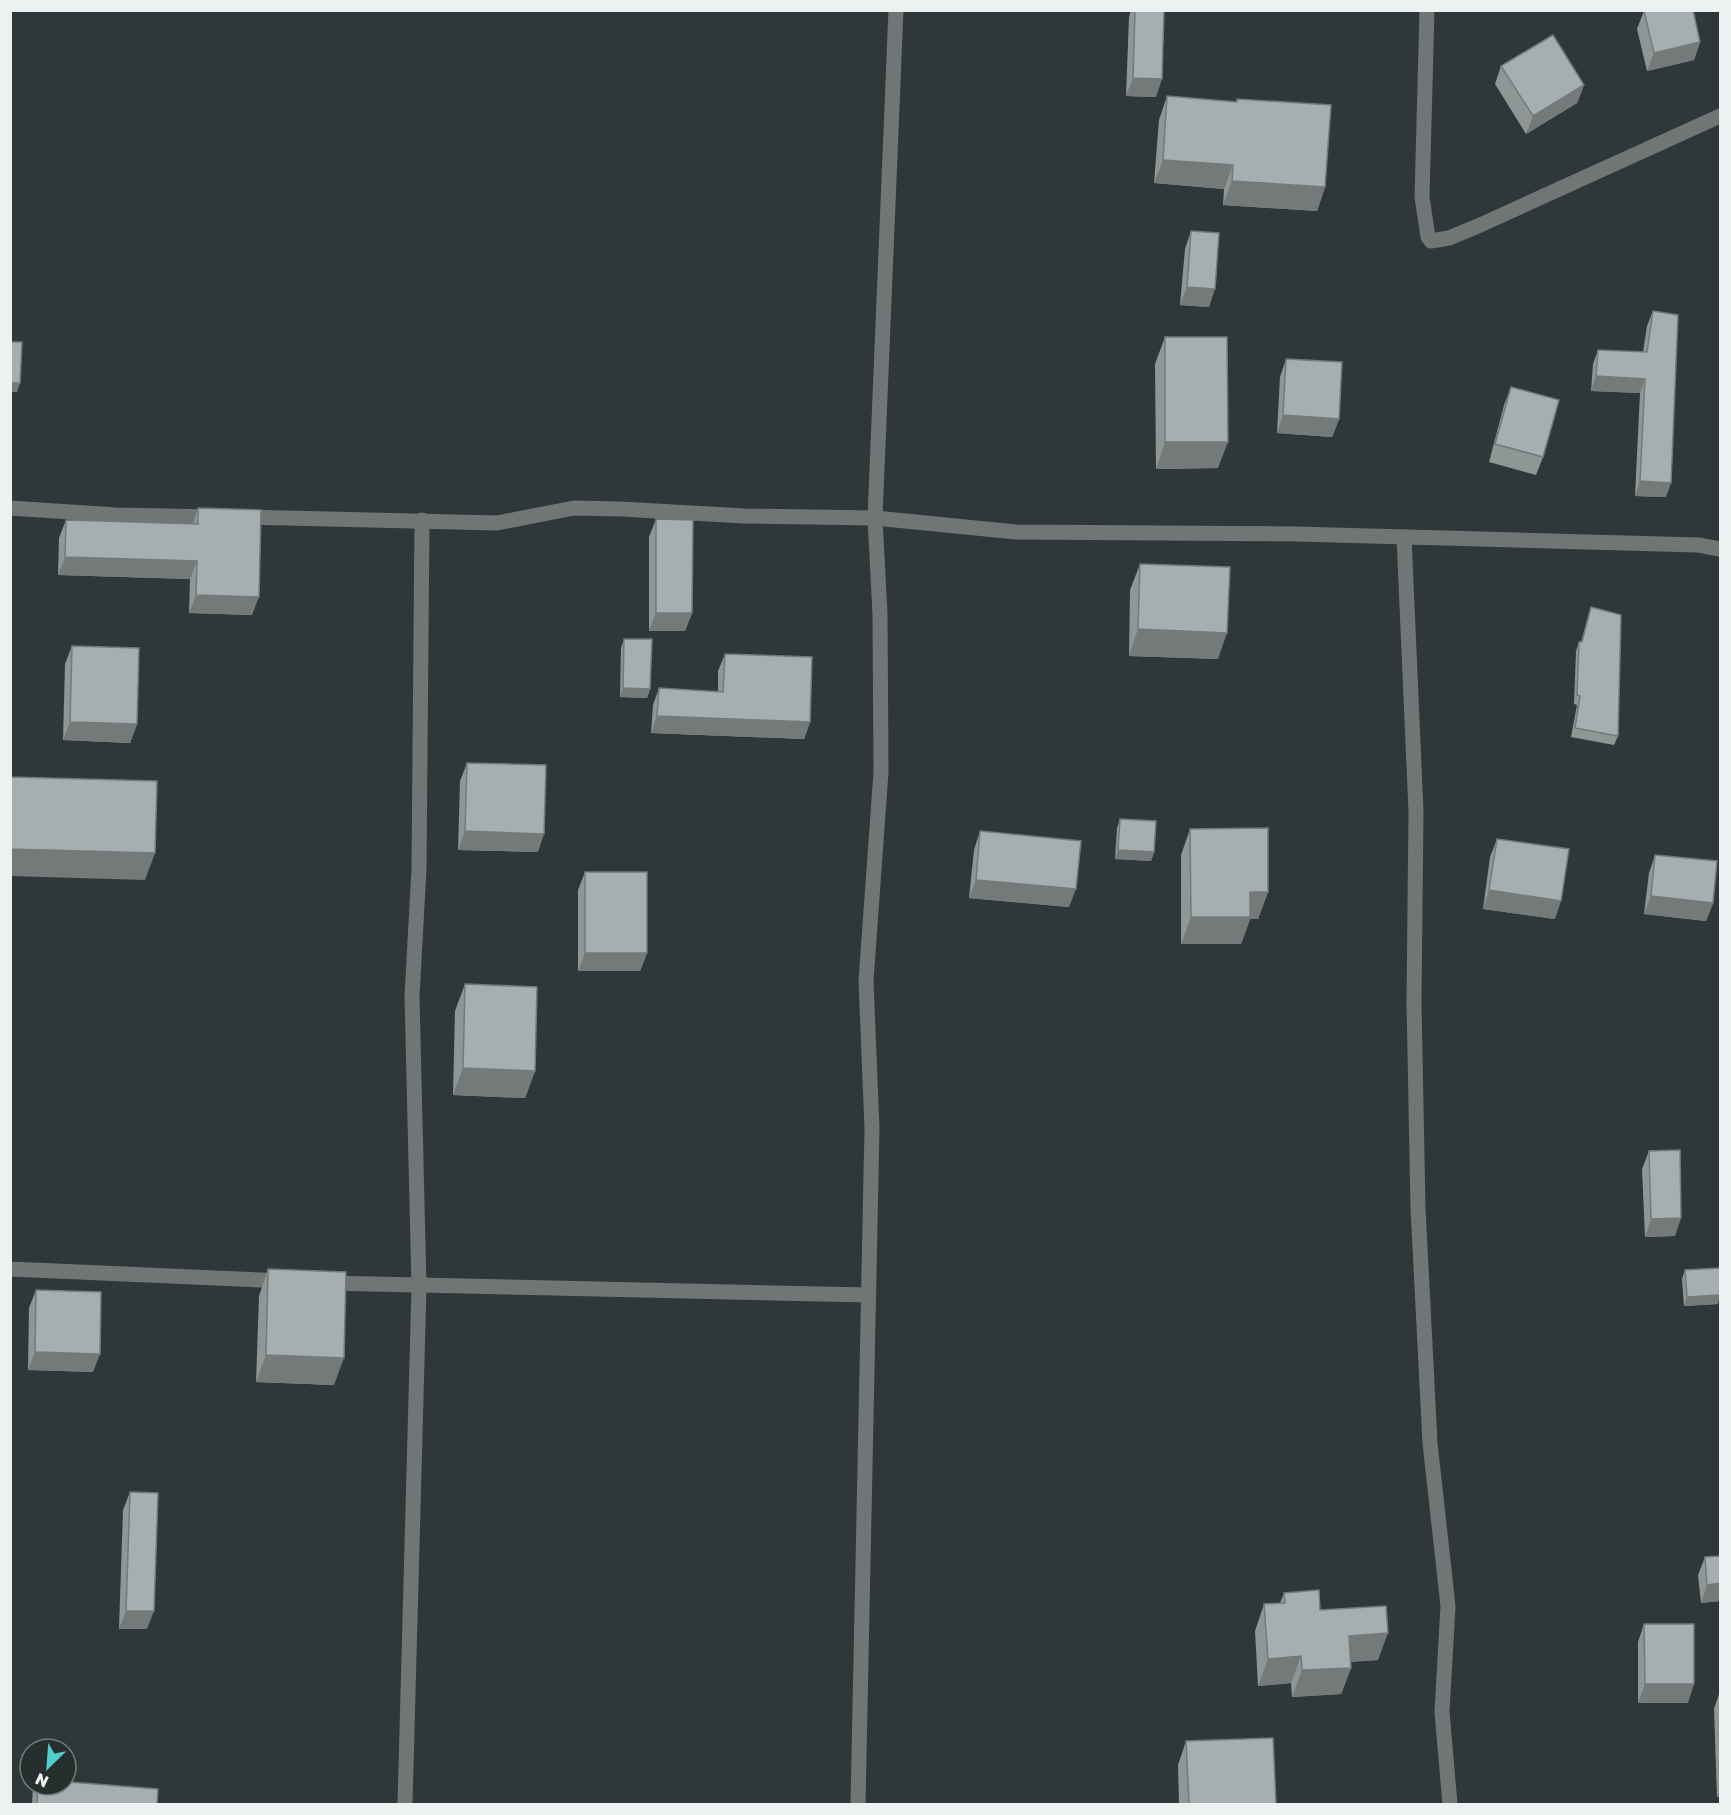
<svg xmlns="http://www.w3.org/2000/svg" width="1731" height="1815" font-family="'Golos Text',sans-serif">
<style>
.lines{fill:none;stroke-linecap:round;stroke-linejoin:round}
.minor{stroke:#717575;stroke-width:15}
.wall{fill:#8e9696}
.shaded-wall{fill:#747a7a}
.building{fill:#a5afaf;stroke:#747a7a;stroke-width:1.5}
</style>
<rect width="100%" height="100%" fill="#2f3838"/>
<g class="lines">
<g class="minor">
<polyline points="1427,10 1422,197 1428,237 1431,241 1449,238 1478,226 1720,116"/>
<polyline points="10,508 116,515 215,517"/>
<polyline points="242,517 497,523 574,508 621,509 744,516 875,518 1016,532 1297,534 1698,545 1720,549"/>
<polyline points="1404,537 1416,811 1414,1002 1418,1208 1430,1443 1448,1606 1442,1712 1450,1804"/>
<polyline points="10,1269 284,1281"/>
<polyline points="326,1283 869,1295"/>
<polyline points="405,1804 419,1287 412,996 419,869 422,520"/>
<polyline points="858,1804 872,1128 866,981 881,772 880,614 875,518 896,10"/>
</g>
</g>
<g class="wall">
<polygon points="1131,10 1164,10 1156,97 1126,96 1129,17"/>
<polygon points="1644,11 1700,42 1694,60 1647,71 1637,29"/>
<polygon points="1501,66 1584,85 1577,103 1526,134 1495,84"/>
<polygon points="1167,96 1236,102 1237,99 1325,187 1317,211 1223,205 1224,189 1154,183 1159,120"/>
<polygon points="1191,231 1209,307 1180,305 1185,249"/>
<polygon points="1653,311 1666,497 1635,496 1640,393 1591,391 1593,364 1598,350 1643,352 1647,326"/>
<polygon points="1165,337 1218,468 1156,469 1155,364"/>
<polygon points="1286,359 1339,419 1332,437 1277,433 1280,377"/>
<polygon points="1511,387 1543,457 1536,475 1489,462 1504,405"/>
<polygon points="198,508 252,615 189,613 190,579 58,575 59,538 66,520 193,524"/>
<polygon points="656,519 692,613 685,631 649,631 649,537"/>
<polygon points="1140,564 1218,659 1129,656 1130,590"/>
<polygon points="1591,607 1618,736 1614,745 1571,737 1577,705 1574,704 1576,651 1579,642 1581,642"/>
<polygon points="624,639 650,689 647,698 620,697 621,648"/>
<polygon points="72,646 137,724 130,743 63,740 65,664"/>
<polygon points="725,654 810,722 804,739 651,733 653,705 659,688 718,692 718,671"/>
<polygon points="467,763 538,852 458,850 460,781"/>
<polygon points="1120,819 1154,852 1151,861 1115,859 1117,828"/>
<polygon points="1190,829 1268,892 1258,919 1250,919 1241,944 1181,944 1181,855"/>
<polygon points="980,831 1069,907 969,898 974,850"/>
<polygon points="1497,839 1555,919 1483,909 1490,857"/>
<polygon points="1655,855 1713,903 1706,921 1644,914 1649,873"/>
<polygon points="585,872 647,953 640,971 578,971 578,890"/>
<polygon points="465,984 535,1071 525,1098 453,1095 455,1011"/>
<polygon points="1649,1151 1675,1236 1645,1237 1642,1169"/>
<polygon points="268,1269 334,1385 256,1382 259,1296"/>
<polygon points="1685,1270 1718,1304 1684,1306 1682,1279"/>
<polygon points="36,1290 93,1372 28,1370 29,1308"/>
<polygon points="130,1492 147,1629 119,1629 123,1510"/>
<polygon points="1720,1556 1720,1601 1701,1603 1698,1575 1705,1557"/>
<polygon points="1284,1593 1320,1610 1378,1660 1350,1662 1351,1668 1341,1694 1292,1697 1291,1683 1258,1686 1255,1631 1264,1604 1280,1603"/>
<polygon points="1644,1624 1688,1703 1638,1703 1638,1642"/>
<polygon points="1720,1691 1720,1797 1717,1797 1714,1709"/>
<polygon points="1186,1741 1276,1804 1179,1804 1178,1765"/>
<polygon points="69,1782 157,1804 32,1804 33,1785 66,1785"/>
</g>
<g class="shaded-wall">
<polygon points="1700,42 1694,60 1647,71 1654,53"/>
<polygon points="1133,78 1162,79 1156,97 1126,96"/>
<polygon points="1584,85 1577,103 1526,134 1533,116"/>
<polygon points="1163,160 1233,165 1224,189 1154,183"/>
<polygon points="1232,181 1325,187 1317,211 1223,205"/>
<polygon points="1187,287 1215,289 1209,307 1180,305"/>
<polygon points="1596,376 1645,379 1640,393 1591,391"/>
<polygon points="10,383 20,383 17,392 10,392"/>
<polygon points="1283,415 1339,419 1332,437 1277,433"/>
<polygon points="1165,442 1228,442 1218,468 1156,469"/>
<polygon points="1640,481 1671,483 1666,497 1635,496"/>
<polygon points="65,557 197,561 190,579 58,575"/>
<polygon points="196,595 259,597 252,615 189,613"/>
<polygon points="656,613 692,613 685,631 649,631"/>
<polygon points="1138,629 1227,633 1218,659 1129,656"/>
<polygon points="623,688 650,689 647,698 620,697"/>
<polygon points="657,716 810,722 804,739 651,733"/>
<polygon points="70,722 137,724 130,743 63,740"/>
<polygon points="465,831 544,834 538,852 458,850"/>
<polygon points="10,849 155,853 145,880 10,876"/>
<polygon points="1118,850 1154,852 1151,861 1115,859"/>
<polygon points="976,880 1076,889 1069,907 969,898"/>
<polygon points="1489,890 1561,901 1555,919 1483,909"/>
<polygon points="1250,892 1268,892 1258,919 1250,919 1241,944 1181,944 1191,917"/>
<polygon points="1651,896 1713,903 1706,921 1644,914"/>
<polygon points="585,953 647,953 640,971 578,971"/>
<polygon points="463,1068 535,1071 525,1098 453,1095"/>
<polygon points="1681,1218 1675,1236 1645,1237 1651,1219"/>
<polygon points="1720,1295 1718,1304 1684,1306 1687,1297"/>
<polygon points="35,1352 100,1354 93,1372 28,1370"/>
<polygon points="266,1355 344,1358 334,1385 256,1382"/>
<polygon points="1720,1583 1720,1601 1701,1603 1707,1585"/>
<polygon points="126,1611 154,1611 147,1629 119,1629"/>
<polygon points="1388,1633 1378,1660 1339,1662 1349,1636"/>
<polygon points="1301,1656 1291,1683 1258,1686 1268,1659"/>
<polygon points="1351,1668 1341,1694 1292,1697 1302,1670"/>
<polygon points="1645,1684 1694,1684 1688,1703 1638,1703"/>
<polygon points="1720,1789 1720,1797 1717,1797"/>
</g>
<g class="building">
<polygon points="1135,10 1164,10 1162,79 1133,78"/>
<polygon points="1647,10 1693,10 1700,42 1654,53 1644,11"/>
<polygon points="1553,35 1584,85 1533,116 1501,66"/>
<polygon points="1167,96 1237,102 1237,99 1331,105 1325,187 1232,181 1233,165 1163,160"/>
<polygon points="1191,231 1219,233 1215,289 1187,287"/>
<polygon points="1653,311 1678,315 1671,483 1640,481 1645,379 1596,376 1598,350 1647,352"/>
<polygon points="1165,337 1227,337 1228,442 1165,442"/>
<polygon points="10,342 22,342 20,383 10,383"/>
<polygon points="1286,359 1342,362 1339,419 1283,415"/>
<polygon points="1511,387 1559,400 1543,457 1495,444"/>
<polygon points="198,508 261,510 259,597 196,595 197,561 65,557 66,520 198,524"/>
<polygon points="656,519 693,520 692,613 656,613"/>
<polygon points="1140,564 1230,567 1227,633 1138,629"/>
<polygon points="1591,607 1621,615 1618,736 1575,728 1580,696 1577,695 1579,642 1582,642"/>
<polygon points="624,639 652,639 650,689 623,688"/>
<polygon points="72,646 139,648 137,724 70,722"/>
<polygon points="725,654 812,657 810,722 657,716 659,688 723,692"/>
<polygon points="467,763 546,765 544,834 465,831"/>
<polygon points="10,777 157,781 155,853 10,849"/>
<polygon points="1120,819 1156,821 1154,852 1118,850"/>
<polygon points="1268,828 1268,892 1250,892 1250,917 1191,917 1190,829"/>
<polygon points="980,831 1081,841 1076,889 976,880"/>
<polygon points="1497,839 1569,849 1561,901 1489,890"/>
<polygon points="1655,855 1717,861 1713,903 1651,896"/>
<rect x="585" y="872" width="62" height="81"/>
<polygon points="465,984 537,987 535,1071 463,1068"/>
<polygon points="1680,1150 1681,1218 1651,1219 1649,1151"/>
<polygon points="1720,1268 1720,1295 1687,1297 1685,1270"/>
<polygon points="268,1269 346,1272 344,1358 266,1355"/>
<polygon points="36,1290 101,1292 100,1354 35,1352"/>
<polygon points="130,1492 158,1493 154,1611 126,1611"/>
<polygon points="1720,1556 1720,1583 1707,1585 1705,1557"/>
<polygon points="1319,1590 1320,1610 1386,1606 1388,1633 1349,1636 1351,1668 1302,1670 1301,1656 1268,1659 1264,1604 1285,1603 1284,1593"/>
<polygon points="1644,1624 1694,1624 1694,1684 1645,1684"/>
<polygon points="1273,1738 1276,1804 1189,1804 1186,1741"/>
<polygon points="66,1771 70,1771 69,1782 158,1789 157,1804 37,1804 38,1785 66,1785"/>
</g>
<rect width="1731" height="1815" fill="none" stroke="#ecf2f2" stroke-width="24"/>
<g transform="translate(48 1767) rotate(205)"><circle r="28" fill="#262e2e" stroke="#757c7c" stroke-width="1.5"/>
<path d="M0-4.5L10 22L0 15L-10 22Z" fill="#52cdcc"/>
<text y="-9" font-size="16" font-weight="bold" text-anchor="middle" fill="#ecf2f2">N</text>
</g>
</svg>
